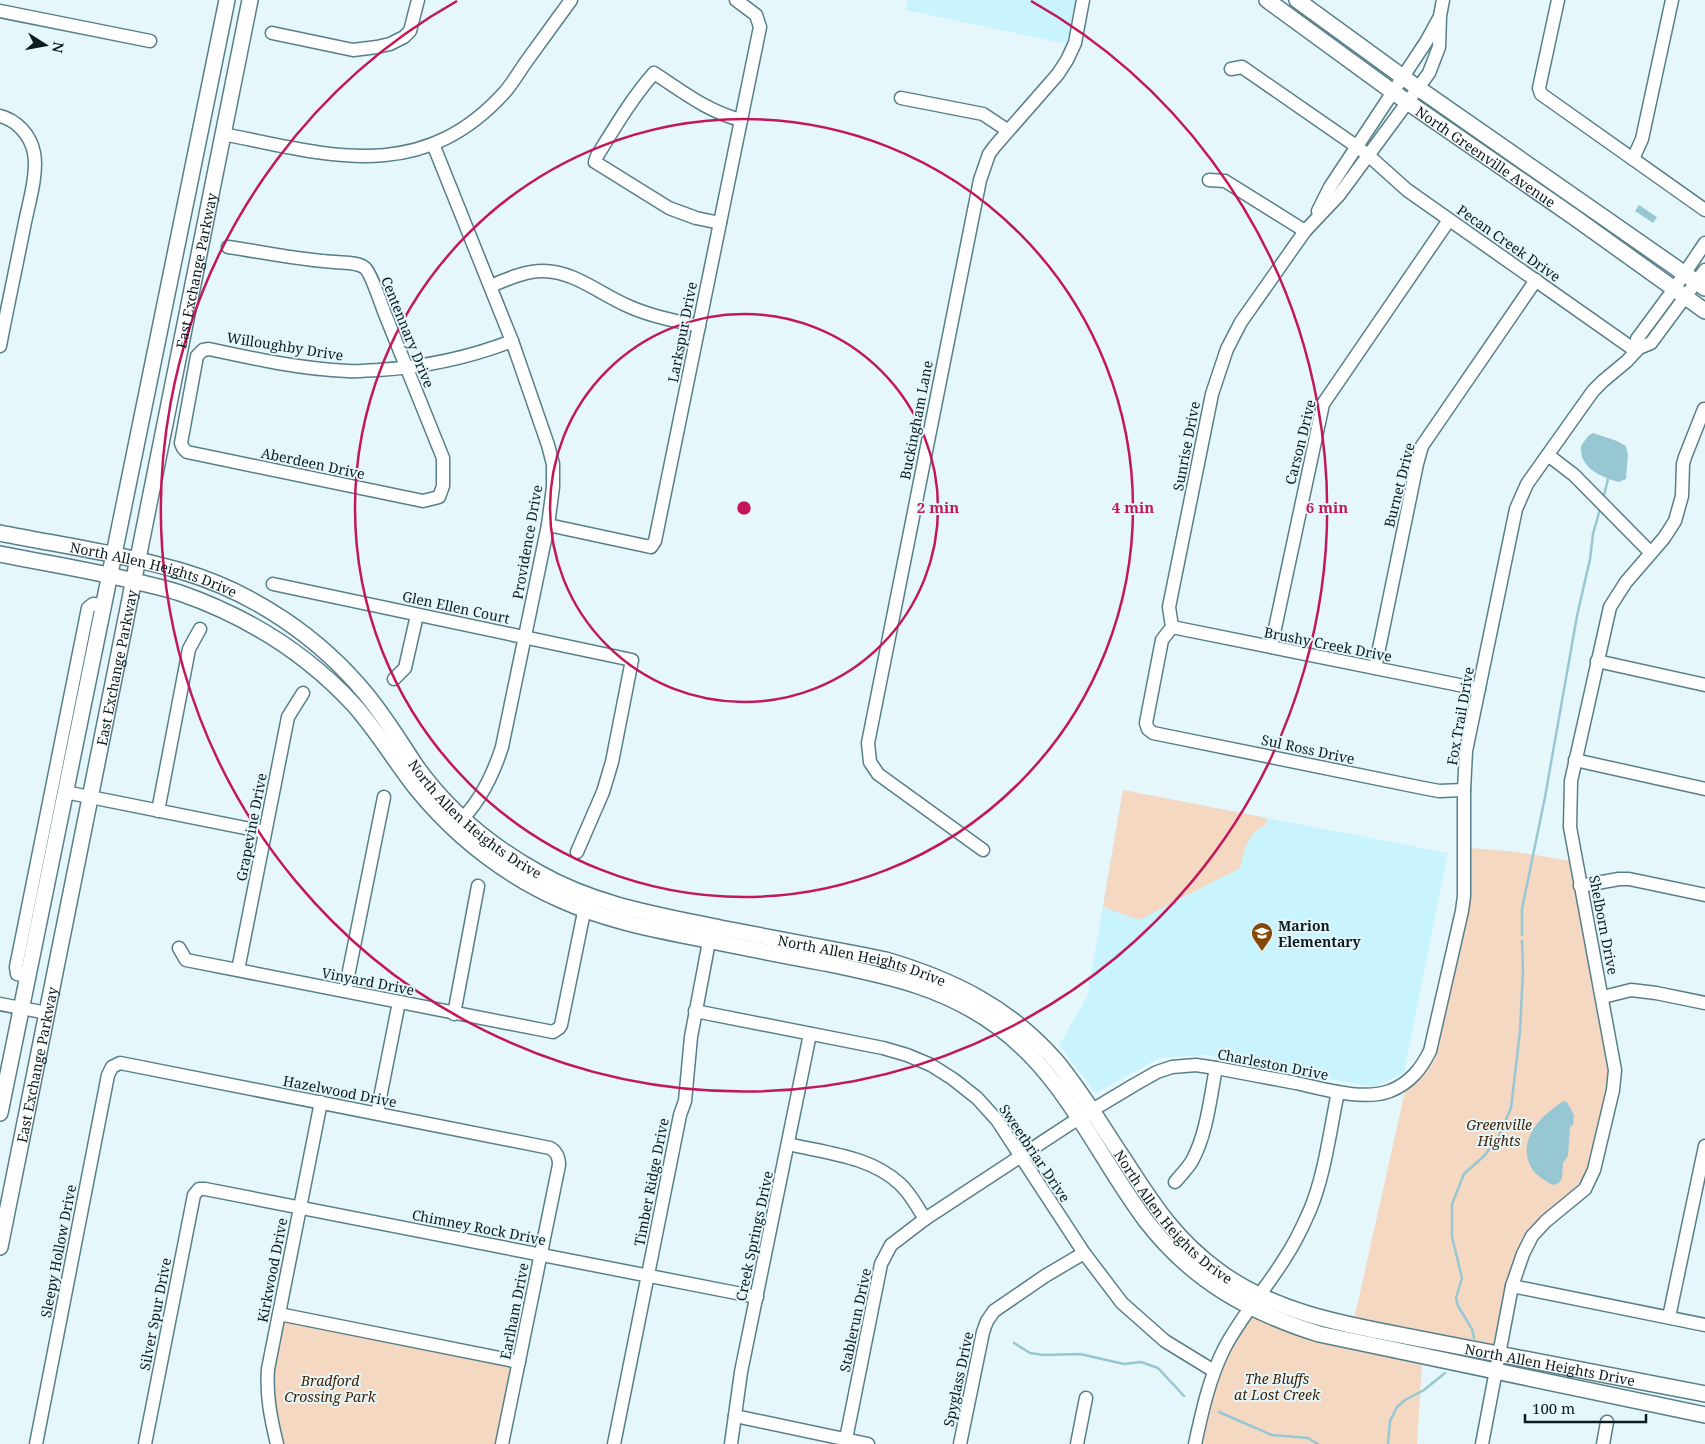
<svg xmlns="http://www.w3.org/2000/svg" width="1705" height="1444" font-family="'Noto Serif',serif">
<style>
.built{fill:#c9f3fd}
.green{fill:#f5d8c2}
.water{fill:#97c7d2}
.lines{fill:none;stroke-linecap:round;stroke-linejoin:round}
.stream{stroke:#97c7d2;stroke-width:2.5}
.minor-casing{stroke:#577f89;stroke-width:15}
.major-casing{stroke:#577f89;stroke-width:18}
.minor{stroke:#fff;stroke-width:12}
.major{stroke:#fff;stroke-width:15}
.ring{fill:none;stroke:#c2185b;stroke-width:2.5}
.labels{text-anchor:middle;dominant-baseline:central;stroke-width:4;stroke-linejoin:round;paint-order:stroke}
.street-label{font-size:14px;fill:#0b1c20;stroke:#e6f7fb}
.poi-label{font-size:14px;font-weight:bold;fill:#0b1c20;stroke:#e6f7fb;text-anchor:start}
.park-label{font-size:14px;font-style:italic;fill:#412101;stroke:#e6f7fb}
.centre{fill:#c2185b;stroke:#e6f7fb;stroke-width:2.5}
.ring-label{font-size:15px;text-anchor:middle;font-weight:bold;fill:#c2185b;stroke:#e6f7fb;stroke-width:4;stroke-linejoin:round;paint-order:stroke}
</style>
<rect width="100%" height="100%" fill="#e6f7fb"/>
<g class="built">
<polygon points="908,0 1076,0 1067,44 906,10"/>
<polygon points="1123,790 1448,853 1404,1073 1373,1087 1206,1055 1159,1058 1096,1093 1059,1045 1087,997"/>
</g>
<g class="green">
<path d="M1123 790 1267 818 1265 826C1247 832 1244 852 1240 868L1139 920 1103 907Z"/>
<path d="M1471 848 1518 852 1570 861 1574 886 1598 996 1608 1070 1606 1091 1588 1169 1578 1188 1526 1235 1518 1249 1514 1263 1495 1345 1354 1320 1405 1091C1419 1082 1428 1070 1436 1056L1469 909Z"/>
<path d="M1252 1315 1318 1339 1422 1365 1417 1444H1201C1207 1420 1211 1395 1220 1372 1228 1352 1241 1333 1252 1315Z"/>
<polygon points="282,1321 511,1367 496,1444 283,1444 276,1418 273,1375"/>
</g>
<g class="water">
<polygon points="1639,205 1657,217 1653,223 1635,211"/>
<path d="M1593 433 1617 441 1626 446 1628 455 1626 479 1619 482C1601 477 1579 468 1581 446L1588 436Z"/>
<path d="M1564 1101 1567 1102 1574 1115 1573 1125 1570 1127 1568 1156 1563 1163 1562 1178 1559 1183 1552 1185C1545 1180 1535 1175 1531 1167 1516 1140 1542 1114 1564 1101Z"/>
</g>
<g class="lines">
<g class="stream">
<polyline points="1603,499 1608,479"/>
<polyline points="1522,935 1522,909 1545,797 1577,616 1590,559 1593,534 1600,509"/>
<polyline points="1474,1338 1472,1329 1458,1306 1456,1298 1462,1278 1452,1237 1452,1204 1464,1174 1485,1155 1499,1136 1511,1108 1520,1031 1523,970 1522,941"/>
<polyline points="1014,1343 1030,1353 1043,1355 1080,1354 1124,1364 1141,1362 1158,1368 1184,1396"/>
<polyline points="1219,1412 1272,1435 1308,1438 1318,1444"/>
<polyline points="1388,1444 1390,1421 1397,1407 1405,1400 1424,1390 1445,1373"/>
</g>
<g class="minor-casing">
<g id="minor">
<polyline points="1443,0 1440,16 1439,47 1429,73 1339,195 1305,231 1241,322 1227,349 1212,394 1169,607 1172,627 1162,640 1146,723 1148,729 1153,733 1423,788 1439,791 1464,790"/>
<polyline points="1558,0 1539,88 1541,94 1705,210"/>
<polyline points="0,11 150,41"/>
<polyline points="272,33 353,50 377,47 390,44 404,37 410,31 418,0"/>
<polyline points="1231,69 1242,67 1356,146 1368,155 1407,190 1636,351"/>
<polyline points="901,98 983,114 1007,130"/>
<path d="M0 116C17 120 31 136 34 153 38 172 29 203 25 222 17 263 8 304 0 346"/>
<path d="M223 134C329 155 420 185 504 93 512 84 519 72 526 62 541 41 556 21 571 0"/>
<path d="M433 144 512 341 548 445 553 464V487L548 525 502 747C493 775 480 803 457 824"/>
<polyline points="1633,159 1642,139 1672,0"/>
<polyline points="1209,180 1225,181 1305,231"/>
<polyline points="1318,211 1330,187 1426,42 1438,20"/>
<path d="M720 223 696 218 669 208 595 162 597 156C615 127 632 98 654 73 682 91 708 112 741 120"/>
<path d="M228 247C263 252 299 260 335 262 343 263 358 262 365 268 371 273 381 304 385 314L387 319 443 458V486L439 497 423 501 187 452 183 448 181 443 197 356 203 350 209 349C255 359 301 369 348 371 358 372 368 370 378 370 425 367 468 358 512 341"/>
<path d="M491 286C507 279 525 271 543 271 574 271 600 294 628 306 650 316 675 321 699 326"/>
<polyline points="1639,348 1637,339 1674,289 1705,243"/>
<polyline points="1548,455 1574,475 1651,553"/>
<polyline points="548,525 646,546 651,547 655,541 760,27 756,15 736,0"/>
<polyline points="273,584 632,660 612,762 603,792 577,852"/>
<polyline points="1172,627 1479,689"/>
<polyline points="1271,647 1323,404 1449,220"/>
<polyline points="1597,661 1705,685"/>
<polyline points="1375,668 1417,464 1422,446 1536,280"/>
<polyline points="394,679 405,668 417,615"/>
<polyline points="1575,760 1705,789"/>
<polyline points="65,792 265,832"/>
<polyline points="158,811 189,649 200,629"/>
<polyline points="983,850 878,774 870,762 868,743 980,180 989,154 995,146 1058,74 1067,60 1075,43 1083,0"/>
<polyline points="1580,886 1619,879 1629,879 1705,895"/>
<polyline points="179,948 186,960 553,1032 559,1028 561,1025 586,902"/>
<polyline points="238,970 288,717 303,693"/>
<polyline points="27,976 17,974 16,967 88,608 93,604 104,605"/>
<polyline points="345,991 384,797"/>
<polyline points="1603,997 1631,990 1656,993 1705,1003"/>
<polyline points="0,1004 47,1013"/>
<polyline points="695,1011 883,1048 907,1055 931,1065 953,1079 977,1098 997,1120 1084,1253 1122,1303 1165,1341 1214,1371"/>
<polyline points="454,1014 478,886"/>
<polyline points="377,1113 399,1002"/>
<path d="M788 1144C826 1153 870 1156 900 1184 911 1194 917 1207 925 1219"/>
<path d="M1175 1182C1180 1176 1187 1169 1192 1161 1207 1133 1210 1099 1216 1068"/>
<polyline points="1512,1286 1705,1325"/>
<polyline points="279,1314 519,1362"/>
<polyline points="1669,1317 1705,1146"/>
<polyline points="735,1416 868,1444"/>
<path d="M846 1439 881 1264 891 1245 925 1219 1079 1118 1134 1085 1157 1072 1172 1067 1196 1065 1216 1068C1243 1073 1269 1078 1296 1083 1323 1089 1363 1101 1390 1091 1410 1083 1421 1069 1430 1051L1462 911 1464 896V790L1466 751 1516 509 1527 484 1593 391 1603 381 1627 361 1639 348 1651 343 1705 270"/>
<path d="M36 1444 108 1075 112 1067 120 1063 550 1148C557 1152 559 1157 559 1165L502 1444"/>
<polyline points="145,1444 194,1195 199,1189 205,1189 757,1297"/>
<path d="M277 1444C271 1419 266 1396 268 1369L321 1102"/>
<polyline points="614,1444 680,1115 685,1101 691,1037 711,931"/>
<polyline points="731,1444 741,1372 810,1034"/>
<polyline points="960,1444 983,1332 987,1321 994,1311 1045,1276 1084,1253"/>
<polyline points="1077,1444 1086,1398"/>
<path d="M1195 1444C1202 1412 1209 1379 1224 1349 1241 1316 1266 1289 1285 1258 1295 1243 1303 1226 1310 1210 1325 1174 1330 1130 1338 1092"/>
<polyline points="1482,1444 1512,1286 1523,1254 1532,1236 1546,1221 1585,1189 1594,1170 1613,1090 1615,1070 1570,827 1571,781 1610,607 1626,582 1664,538 1675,521 1682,496 1683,464 1685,457 1704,409"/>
<polyline points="1603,1444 1607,1422"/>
</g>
</g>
<g class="major-casing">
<g id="major">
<path id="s1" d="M1267 0 1393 92 1574 217 1705 311"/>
<polyline points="1297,0 1418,88 1705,288"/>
<path id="s2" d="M0 533C60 545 122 554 181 571 253 592 319 637 366 694 385 717 400 742 416 766 448 811 492 847 539 873 595 905 657 915 720 928 776 939 831 949 886 960 953 980 1009 1007 1056 1061 1081 1091 1101 1125 1123 1158 1152 1203 1175 1240 1220 1272 1283 1318 1362 1327 1436 1342 1526 1360 1616 1376 1705 1394"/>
<path d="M0 554C45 563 90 570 134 581 149 585 165 588 180 593 246 616 306 653 354 705 377 731 395 761 416 788 455 836 505 875 561 900 603 919 647 928 692 937 736 946 781 955 825 963 888 976 944 987 997 1026 1066 1076 1097 1156 1147 1222 1193 1281 1249 1312 1319 1334L1705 1415"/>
<polyline points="0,1113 227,0"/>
<path id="s3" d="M0 1247 250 0"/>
</g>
</g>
<use href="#minor" class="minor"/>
<use href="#major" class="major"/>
</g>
<g class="ring">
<circle cx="744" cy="508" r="194"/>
<circle cx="744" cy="508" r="389"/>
<path d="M1031 1A583 583 0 1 1 457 1"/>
</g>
<defs>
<g id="school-pin" transform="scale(1.125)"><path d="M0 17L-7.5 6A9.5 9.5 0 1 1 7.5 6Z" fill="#854905" stroke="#e6f7fb"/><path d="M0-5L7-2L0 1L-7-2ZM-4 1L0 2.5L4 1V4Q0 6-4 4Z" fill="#fff"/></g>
</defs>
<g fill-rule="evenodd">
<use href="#school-pin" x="1262" y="933"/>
</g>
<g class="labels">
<g class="street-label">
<text stroke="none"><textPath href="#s1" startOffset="269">North Greenville Avenue</textPath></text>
<text transform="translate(1509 243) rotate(35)">Pecan Creek Drive</text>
<text stroke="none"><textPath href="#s3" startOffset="996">East Exchange Parkway</textPath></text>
<text transform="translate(408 332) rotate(68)">Centennary Drive</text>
<text transform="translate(682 332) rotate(-79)">Larkspur Drive</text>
<text transform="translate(285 346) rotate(9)">Willoughby Drive</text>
<text transform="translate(916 420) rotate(-79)">Buckingham Lane</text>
<text transform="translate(1300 442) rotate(-76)">Carson Drive</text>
<text transform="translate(1186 446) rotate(-79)">Sunrise Drive</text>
<text transform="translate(313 463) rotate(12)">Aberdeen Drive</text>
<text transform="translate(1399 485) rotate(-76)">Burnet Drive</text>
<text transform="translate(527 542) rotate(-80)">Providence Drive</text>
<text stroke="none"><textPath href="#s2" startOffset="158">North Allen Heights Drive</textPath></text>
<text transform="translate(456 607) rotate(12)">Glen Ellen Court</text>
<text transform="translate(1328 644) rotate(11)">Brushy Creek Drive</text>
<text stroke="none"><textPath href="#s3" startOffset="591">East Exchange Parkway</textPath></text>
<text transform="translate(1460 716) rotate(-80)">Fox Trail Drive</text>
<text transform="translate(1308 749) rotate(12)">Sul Ross Drive</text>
<text stroke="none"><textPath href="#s2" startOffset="578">North Allen Heights Drive</textPath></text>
<text transform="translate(251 827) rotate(-79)">Grapevine Drive</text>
<text transform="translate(1604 925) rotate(79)">Shelborn Drive</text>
<text stroke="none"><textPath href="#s2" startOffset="998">North Allen Heights Drive</textPath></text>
<text transform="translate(368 981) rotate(11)">Vinyard Drive</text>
<text transform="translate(1273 1064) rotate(11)">Charleston Drive</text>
<text stroke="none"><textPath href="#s3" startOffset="186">East Exchange Parkway</textPath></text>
<text transform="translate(340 1091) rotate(11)">Hazelwood Drive</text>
<text transform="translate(1035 1153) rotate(56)">Sweetbriar Drive</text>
<text transform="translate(651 1182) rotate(-79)">Timber Ridge Drive</text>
<text stroke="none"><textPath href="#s2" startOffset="1418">North Allen Heights Drive</textPath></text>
<text transform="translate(479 1227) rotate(11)">Chimney Rock Drive</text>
<text transform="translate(754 1236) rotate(-78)">Creek Springs Drive</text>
<text transform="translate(58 1251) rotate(-79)">Sleepy Hollow Drive</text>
<text transform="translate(272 1270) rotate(-79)">Kirkwood Drive</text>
<text transform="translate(514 1311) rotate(-79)">Earlham Drive</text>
<text transform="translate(155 1314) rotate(-79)">Silver Spur Drive</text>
<text transform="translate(855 1320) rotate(-78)">Stablerun Drive</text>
<text stroke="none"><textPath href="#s2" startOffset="1836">North Allen Heights Drive</textPath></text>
<text transform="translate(958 1379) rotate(-78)">Spyglass Drive</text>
</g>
<g class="poi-label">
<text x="1278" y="925">Marion<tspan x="1278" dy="16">Elementary</tspan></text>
</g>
<g class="park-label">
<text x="1499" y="1124">Greenville<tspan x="1499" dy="16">Hights</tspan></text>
<text x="1277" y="1378">The Bluffs<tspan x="1277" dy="16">at Lost Creek</tspan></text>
<text x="330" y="1380">Bradford<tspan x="330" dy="16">Crossing Park</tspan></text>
</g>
</g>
<circle cx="744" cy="508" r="8" class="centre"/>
<g class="ring-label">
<text x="938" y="513">2 min</text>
<text x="1133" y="513">4 min</text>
<text x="1327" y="513">6 min</text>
</g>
<g transform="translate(45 45) rotate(101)" stroke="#e6f7fb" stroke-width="4" paint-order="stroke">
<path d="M0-4L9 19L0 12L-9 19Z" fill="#0b1c20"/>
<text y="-8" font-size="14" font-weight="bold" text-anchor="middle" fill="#0b1c20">N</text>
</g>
<path d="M1525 1414v8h121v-8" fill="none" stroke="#0b1c20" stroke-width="2.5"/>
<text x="1532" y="1414" font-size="15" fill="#0b1c20" stroke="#e6f7fb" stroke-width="4" paint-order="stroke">100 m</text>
</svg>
